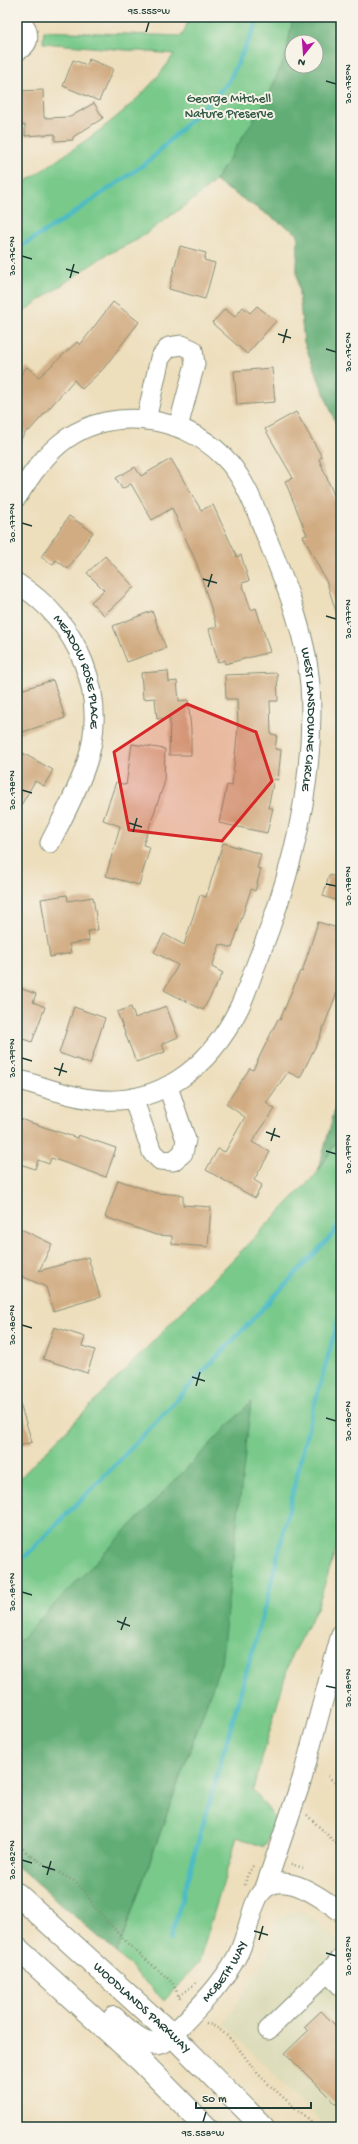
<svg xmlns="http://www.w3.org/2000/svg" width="358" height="2144" font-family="'Gochi Hand',sans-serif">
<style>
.built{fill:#deddbb}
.green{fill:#78c98a;stroke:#4c835f;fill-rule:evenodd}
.forest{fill:#62ad76;stroke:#407555;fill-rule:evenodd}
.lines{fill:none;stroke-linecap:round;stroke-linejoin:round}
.stream{stroke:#4dbbc6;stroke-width:4.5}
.building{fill:#d1ac82}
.minor-casing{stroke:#868e78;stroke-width:21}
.major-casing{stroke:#868e78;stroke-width:24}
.path{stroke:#868e78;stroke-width:2.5;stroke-dasharray:1 3;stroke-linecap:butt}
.minor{stroke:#fff;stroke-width:19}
.major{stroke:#fff;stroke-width:22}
.marked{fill:#d62828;fill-opacity:0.2;stroke:#d62828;stroke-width:3;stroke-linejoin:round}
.ticks{fill:none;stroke:#1f3d34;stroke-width:1.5}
.labels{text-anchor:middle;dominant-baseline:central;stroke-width:4;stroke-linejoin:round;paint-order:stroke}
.park-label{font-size:13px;fill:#315945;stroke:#f7f3e8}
.street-label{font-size:13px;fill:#1f3d34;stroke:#f7f3e8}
.neatline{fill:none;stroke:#1f3d34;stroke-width:1.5}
.ticks-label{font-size:10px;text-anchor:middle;fill:#1f3d34}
</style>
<rect width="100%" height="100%" fill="#f7f3e8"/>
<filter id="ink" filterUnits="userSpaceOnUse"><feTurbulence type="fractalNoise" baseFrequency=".025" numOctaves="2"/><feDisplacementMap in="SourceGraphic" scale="8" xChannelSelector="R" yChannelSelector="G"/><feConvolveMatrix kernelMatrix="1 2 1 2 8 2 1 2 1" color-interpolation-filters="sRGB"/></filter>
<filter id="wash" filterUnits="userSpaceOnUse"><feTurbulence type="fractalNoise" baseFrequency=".012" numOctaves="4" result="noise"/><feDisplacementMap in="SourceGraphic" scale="16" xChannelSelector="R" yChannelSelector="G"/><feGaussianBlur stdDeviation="0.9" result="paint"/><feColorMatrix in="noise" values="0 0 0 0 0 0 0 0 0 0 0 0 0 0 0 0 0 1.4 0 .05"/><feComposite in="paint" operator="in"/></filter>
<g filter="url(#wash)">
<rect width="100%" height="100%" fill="#eddebc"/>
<polygon class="built" points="297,1910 315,1919 341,1945 341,2127 326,2127 224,2024 269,1953 278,1918"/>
<g class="green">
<path d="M190 17H341V436L304 342 297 273 298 234 215 181 194 199 137 240 104 256 17 316V188C72 148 137 113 174 54L43 43 44 31 182 36ZM292 42H316V66H292Z"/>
<polygon points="341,1134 341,1534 317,1608 291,1656 253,1790 277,1820 264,1847 237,1837 199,1962 164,2001 117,1953 221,1663 17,1643 17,1481 318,1172"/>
</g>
<g class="forest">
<path d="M293 17H341V436L304 342 297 273 298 234 215 181 269 95 286 54ZM292 42H316V66H292Z"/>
<polygon points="341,1087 341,1134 318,1171"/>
<polygon points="251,1402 221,1663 117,1953 17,1866 17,1643"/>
</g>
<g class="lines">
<g class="stream">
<polyline points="17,249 68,217 149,161 228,83 255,27 256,17"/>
<polyline points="17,1565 118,1462 333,1234 341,1219"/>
<polyline points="170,1940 268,1596 310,1420 341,1310"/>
</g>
</g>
<g id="blocks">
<g class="building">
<polygon points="89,59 113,69 99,101 63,86 73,60 87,65"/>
<polygon points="43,90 44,118 70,117 94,103 103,118 73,137 73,140 55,141 55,134 25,136 25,125 17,125 17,91"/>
<polygon points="180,246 206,253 204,260 215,263 205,299 169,289"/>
<polygon points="113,302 139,322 103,369 82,389 74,380 29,431 27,430 17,445 17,379 27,367 39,377 77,342 80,345"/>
<polygon points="257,306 276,321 247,354 212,323 225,309 235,317 243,307 250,313"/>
<polygon points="272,368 275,402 237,405 234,371"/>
<polygon points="296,412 322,457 319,459 341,512 341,617 338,618 327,583 303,536 307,535 285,481 293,478 265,429"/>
<polygon points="171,459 201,510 213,505 237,557 241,555 249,581 242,583 251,610 256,608 270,652 225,664 225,660 218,662 209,629 217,627 197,564 172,508 152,520 131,484 122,489 116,478 135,467 141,476"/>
<polygon points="69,516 93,532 68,569 56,560 53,565 41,557"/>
<polygon points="105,556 134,587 104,615 91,602 104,590 87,573"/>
<polygon points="152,611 166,648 127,662 113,626"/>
<polygon points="168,671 169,682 177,681 179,701 188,700 191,729 191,755 169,755 170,718 157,719 155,698 143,699 141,673"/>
<polygon points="277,673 278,701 270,701 271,734 277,735 275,749 281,750 278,780 274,779 268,808 273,808 267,833 219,823 227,785 232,786 238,726 237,699 226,699 225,675"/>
<polygon points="53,680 65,718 17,734 17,691"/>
<polygon points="132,744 165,749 164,784 143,845 150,847 139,885 106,876 120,826 103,820 116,782 126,785"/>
<polygon points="17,750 53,770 44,786 35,781 17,812"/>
<polygon points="223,843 261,854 257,868 261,869 255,891 251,889 232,948 220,944 212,967 223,973 203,1010 164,990 178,965 154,952 164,934 184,945 200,895 206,897"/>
<polygon points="329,875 341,878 341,902 323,896"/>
<polygon points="67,895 68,901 93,897 98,930 88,931 89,941 69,944 71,953 50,957 41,899"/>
<polygon points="318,922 341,929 341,982 319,1039 300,1078 288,1072 266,1103 275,1109 252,1142 270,1152 254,1180 262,1185 255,1198 206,1170 218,1149 225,1152 245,1117 226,1104 250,1068 253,1070 278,1019 280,1020 300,971 302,972"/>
<polygon points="17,987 36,994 33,1002 45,1007 32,1042 17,1037"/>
<polygon points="166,1006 178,1037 162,1044 165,1052 136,1062 117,1012 131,1007 135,1018"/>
<polygon points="74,1007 105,1018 90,1064 59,1053"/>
<polygon points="17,1118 77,1138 78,1135 116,1148 106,1177 51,1158 49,1164 38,1160 35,1169 17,1163"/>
<polygon points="118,1180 156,1193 183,1195 183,1205 211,1207 208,1247 172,1244 172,1236 156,1235 105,1217"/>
<polygon points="17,1227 52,1244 39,1271 88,1257 100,1297 53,1311 46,1287 17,1274"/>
<polygon points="54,1327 85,1337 82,1346 95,1350 87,1373 43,1359"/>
<polygon points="17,1404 20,1404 32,1442 17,1447"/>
<polygon points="321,2011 341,2031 341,2109 285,2053 308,2031 304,2027"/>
</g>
</g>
</g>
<g filter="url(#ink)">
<use href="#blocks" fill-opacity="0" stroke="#868e78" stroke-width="1"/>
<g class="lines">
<g class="minor-casing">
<g id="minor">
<path d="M17 21 26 28C30 39 27 46 17 51"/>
<polyline points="146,420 160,358 169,347 182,345 193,350 195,364 178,427"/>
<path id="s1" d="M17 497C31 475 45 454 66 439 114 406 183 416 223 456 245 477 256 510 267 538 286 585 306 633 310 685 316 778 293 871 259 957 252 974 247 992 239 1008 210 1067 159 1108 91 1099 66 1096 41 1086 17 1079"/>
<path id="s2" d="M17 583C78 622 110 695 86 765 77 792 63 817 50 843"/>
<polyline points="133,1098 152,1152 160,1160 173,1161 183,1153 186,1140 168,1087"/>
<polyline points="265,1888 302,1779 341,1634"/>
<polyline points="327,1972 341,1986"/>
<polyline points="268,2030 341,1959"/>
<path id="s3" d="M172 2035C195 2011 220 1987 236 1958 246 1941 248 1922 255 1904 271 1860 318 1895 341 1912"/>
</g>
</g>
<g class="major-casing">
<g id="major">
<path id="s4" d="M17 1894 172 2035 263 2127"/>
<polyline points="17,1948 143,2063 206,2127"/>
<path d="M114 2018C130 2033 152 2056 172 2035"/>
</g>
</g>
<g class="path">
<polyline points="328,1776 341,1789"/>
<polyline points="307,1815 341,1848"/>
<polyline points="17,1843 28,1854 50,1868 74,1881 84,1890 95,1908 130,1946 172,1982 181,2001"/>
<polyline points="291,1864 303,1868"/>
<polyline points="245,1885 247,1876 254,1864"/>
<polyline points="179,1996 196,1983"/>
<path d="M206 2023C232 2031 245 2061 263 2079 278 2093 294 2107 310 2120L314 2127"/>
</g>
<use href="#minor" class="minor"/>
<use href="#major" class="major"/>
</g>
</g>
<path class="marked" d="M187 704 256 732 272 781 222 841 129 830 114 752Z"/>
<path class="ticks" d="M146 32 149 22M326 81 336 84M22 256 32 259M66 269 79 273M70 278 74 264M278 334 291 338M283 343 287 329M326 349 336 352M22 523 32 526M203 579 217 583M208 587 212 574M326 616 336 619M22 790 32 793M129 823 142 827M133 832 137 818M326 884 336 886M22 1058 32 1061M54 1068 67 1072M59 1076 63 1063M266 1132 280 1137M271 1141 275 1128M326 1151 336 1154M22 1325 32 1328M192 1377 205 1381M196 1386 200 1372M326 1418 336 1421M22 1592 32 1595M117 1621 130 1626M121 1630 126 1617M326 1686 336 1688M22 1860 32 1863M42 1866 55 1870M47 1875 51 1861M254 1931 268 1935M259 1940 263 1926M326 1953 336 1956M203 2122 206 2112"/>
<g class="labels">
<g class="park-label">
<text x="229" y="99">George Mitchell<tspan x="229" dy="15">Nature Preserve</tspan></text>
</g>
<g class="street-label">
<text stroke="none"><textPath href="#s2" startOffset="112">MEADOW ROSE PLACE</textPath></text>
<text stroke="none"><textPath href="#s1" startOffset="529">WEST LANSDOWNE CIRCLE</textPath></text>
<text stroke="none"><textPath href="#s3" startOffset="83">MCBETH WAY</textPath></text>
<text stroke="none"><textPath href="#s4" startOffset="169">WOODLANDS PARKWAY</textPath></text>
</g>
</g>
<rect width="358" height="2144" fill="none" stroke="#f7f3e8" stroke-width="44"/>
<g transform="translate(304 54) rotate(197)"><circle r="19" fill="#f7f3e8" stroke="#a1aaa0"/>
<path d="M0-3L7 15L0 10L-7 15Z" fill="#b5179e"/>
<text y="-6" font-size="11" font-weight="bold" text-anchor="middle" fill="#1f3d34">N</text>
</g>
<path d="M196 2102v6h115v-6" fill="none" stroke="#1f3d34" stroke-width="2"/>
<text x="202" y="2102" font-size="12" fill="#1f3d34" stroke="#f7f3e8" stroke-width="3" paint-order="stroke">50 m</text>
<rect x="22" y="22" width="314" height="2100" class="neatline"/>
<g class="ticks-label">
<text x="149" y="14">95.555°W</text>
<text transform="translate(347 84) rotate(-90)" y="4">30.175°N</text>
<text transform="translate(11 256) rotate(-90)" y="4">30.176°N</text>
<text transform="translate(347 352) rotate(-90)" y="4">30.176°N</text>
<text transform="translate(11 523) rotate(-90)" y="4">30.177°N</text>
<text transform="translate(347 619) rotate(-90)" y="4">30.177°N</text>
<text transform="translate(11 790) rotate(-90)" y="4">30.178°N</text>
<text transform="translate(347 886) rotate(-90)" y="4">30.178°N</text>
<text transform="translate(11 1058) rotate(-90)" y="4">30.179°N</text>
<text transform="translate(347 1154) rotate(-90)" y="4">30.179°N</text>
<text transform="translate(11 1325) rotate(-90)" y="4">30.180°N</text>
<text transform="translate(347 1421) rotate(-90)" y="4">30.180°N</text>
<text transform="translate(11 1592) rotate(-90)" y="4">30.181°N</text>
<text transform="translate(347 1688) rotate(-90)" y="4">30.181°N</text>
<text transform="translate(11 1860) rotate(-90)" y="4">30.182°N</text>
<text transform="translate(347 1956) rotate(-90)" y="4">30.182°N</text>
<text x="203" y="2136">95.558°W</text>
</g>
</svg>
